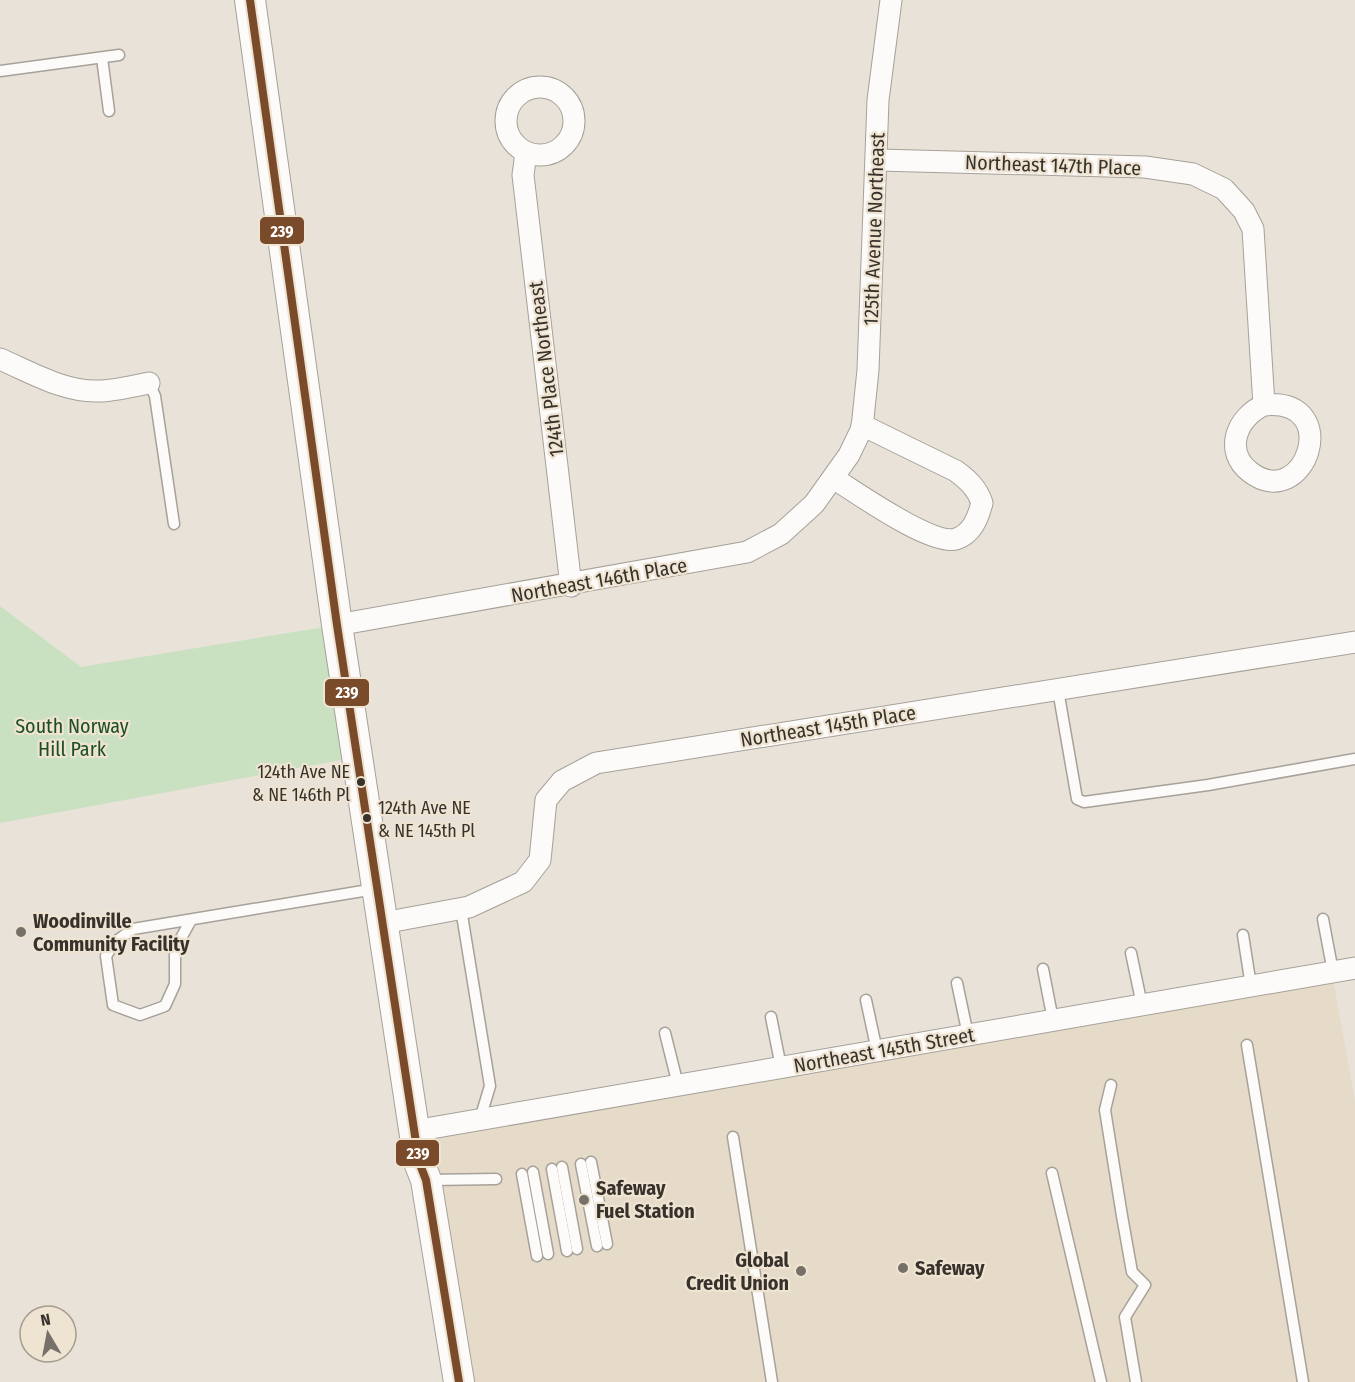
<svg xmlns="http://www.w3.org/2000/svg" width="1355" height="1382" font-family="'Fira Sans Condensed',sans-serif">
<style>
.built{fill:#e6dbc9}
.green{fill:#c9e0c1}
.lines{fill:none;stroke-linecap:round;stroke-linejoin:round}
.lane-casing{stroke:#a6a199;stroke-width:13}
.street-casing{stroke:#a6a199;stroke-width:23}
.secondary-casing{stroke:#a6a199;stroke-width:32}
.lane{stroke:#fcfbf9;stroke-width:10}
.street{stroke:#fcfbf9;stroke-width:21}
.secondary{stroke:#fcfbf9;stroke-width:30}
.bus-1-casing{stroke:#efe3d2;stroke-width:12}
.bus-1{stroke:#7a4b2a;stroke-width:8}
.bus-dot{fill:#37322b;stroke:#efe3d2;stroke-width:2}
.poi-dot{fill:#757068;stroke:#efe3d2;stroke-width:2}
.labels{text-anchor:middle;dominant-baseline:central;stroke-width:4.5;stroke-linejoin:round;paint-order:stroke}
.bus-label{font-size:18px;fill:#37322b;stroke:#efe3d2;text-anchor:end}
.street-label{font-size:20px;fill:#37322b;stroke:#efe3d2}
.park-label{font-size:20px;fill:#1c5021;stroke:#efe3d2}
.poi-label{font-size:20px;font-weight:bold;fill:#37322b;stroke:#efe3d2;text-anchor:start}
.line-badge{stroke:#efe3d2;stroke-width:2}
.badge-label{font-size:16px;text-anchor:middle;font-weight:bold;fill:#fff}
</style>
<rect width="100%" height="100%" fill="#e9e2d8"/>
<polygon class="built" points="1332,974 1355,1101 1355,1382 464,1382 414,1131"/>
<polygon class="green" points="0,606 81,667 337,625 357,757 0,823"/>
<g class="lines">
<g class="lane-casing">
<g id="lane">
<polyline points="102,58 109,111"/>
<polyline points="0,71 119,55"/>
<polyline points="149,383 155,396 174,524"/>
<polyline points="1058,690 1077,799 1084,802 1208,785 1355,759"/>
<polyline points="461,909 490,1086 480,1119"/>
<polyline points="1323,919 1333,972"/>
<polyline points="191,920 175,949 175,984 165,1006 140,1015 113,1005 106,956 115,942 133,929 375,889"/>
<polyline points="1243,935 1251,986"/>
<polyline points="1131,953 1142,1005"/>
<polyline points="1043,969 1053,1020"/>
<polyline points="957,983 968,1035"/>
<polyline points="866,1000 877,1051"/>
<polyline points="771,1017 781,1067"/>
<polyline points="665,1033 678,1085"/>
<polyline points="1247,1045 1303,1382"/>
<polyline points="1111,1085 1105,1110 1122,1216 1132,1272 1145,1285 1125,1317 1136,1382"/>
<polyline points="733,1137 772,1382"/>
<polyline points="591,1162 607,1244"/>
<polyline points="581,1164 597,1246"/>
<polyline points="562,1167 577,1249"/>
<polyline points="552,1169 567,1251"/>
<polyline points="533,1172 548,1254"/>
<polyline points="1052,1173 1101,1382"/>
<polyline points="522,1174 537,1256"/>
<polyline points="429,1180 496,1179"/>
</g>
</g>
<g class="street-casing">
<g id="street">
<circle cx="540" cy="121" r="34"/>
<polyline points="526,153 523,175 571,586"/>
<path d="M878 160 1145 167 1193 174 1224 189 1244 211 1253 229 1264 405C1345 397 1305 514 1250 472 1223 451 1237 417 1264 405"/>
<path d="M0 359C30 372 64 392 98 391 115 391 133 386 149 383"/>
<path d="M833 478C856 492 931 546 956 539 972 534 978 518 982 503 977 488 968 480 956 471L862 425"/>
<polyline points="337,625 747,552 781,534 814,504 849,455 862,428 868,370 878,100 891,0"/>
<polyline points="383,923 469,907 523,882 540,860 546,800 562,781 596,763 1355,642"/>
<polyline points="414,1131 1355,968"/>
</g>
</g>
<g class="secondary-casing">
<polyline id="secondary" points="250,0 337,625 419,1162 426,1180 459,1382"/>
</g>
<use href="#lane" class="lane"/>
<use href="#street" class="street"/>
<use href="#secondary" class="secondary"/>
<g class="bus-1-casing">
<polyline id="bus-1" points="250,0 337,625 419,1162 426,1180 459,1382"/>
</g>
<use href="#bus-1" class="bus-1"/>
</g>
<g class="bus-dot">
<circle cx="361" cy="782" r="5"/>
<circle cx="367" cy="818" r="5"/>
</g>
<g class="poi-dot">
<circle cx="21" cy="932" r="6"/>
<circle cx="584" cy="1200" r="6"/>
<circle cx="903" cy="1268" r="6"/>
<circle cx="801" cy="1271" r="6"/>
</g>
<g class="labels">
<g class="bus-label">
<text x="350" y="772">124th Ave NE<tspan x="350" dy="23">&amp; NE 146th Pl</tspan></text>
<text x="378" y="808" text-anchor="start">124th Ave NE<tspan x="378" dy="23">&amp; NE 145th Pl</tspan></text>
</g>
<g class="street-label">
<text transform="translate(1053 165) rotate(2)">Northeast 147th Place</text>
<text transform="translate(874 229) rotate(-88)">125th Avenue Northeast</text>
<text transform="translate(546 369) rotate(-97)">124th Place Northeast</text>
<text transform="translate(599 580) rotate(-10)">Northeast 146th Place</text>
<text transform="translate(828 726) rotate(-9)">Northeast 145th Place</text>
<text transform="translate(884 1050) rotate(-10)">Northeast 145th Street</text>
</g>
<g class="park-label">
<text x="72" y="726">South Norway<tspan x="72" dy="23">Hill Park</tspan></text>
</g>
<g class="poi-label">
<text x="33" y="921">Woodinville<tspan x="33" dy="23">Community Facility</tspan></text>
<text x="596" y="1188">Safeway<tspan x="596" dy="23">Fuel Station</tspan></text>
<text x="789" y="1260" text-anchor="end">Global<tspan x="789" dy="23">Credit Union</tspan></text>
<text x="915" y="1268">Safeway</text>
</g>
</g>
<g class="line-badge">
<rect x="259" y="216" width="46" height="29" rx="6" fill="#7a4b2a"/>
<rect x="324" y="678" width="46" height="29" rx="6" fill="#7a4b2a"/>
<rect x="395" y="1139" width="45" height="28" rx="6" fill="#7a4b2a"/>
</g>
<g class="badge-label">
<text x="282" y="237">239</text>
<text x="347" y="698">239</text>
<text x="418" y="1159">239</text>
</g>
<g transform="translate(48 1334) rotate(350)"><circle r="28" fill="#efe3d2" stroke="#a59c8f" stroke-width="1.5"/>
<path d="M0-4.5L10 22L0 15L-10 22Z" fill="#757068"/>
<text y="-9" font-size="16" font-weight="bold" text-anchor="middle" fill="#37322b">N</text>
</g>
</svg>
